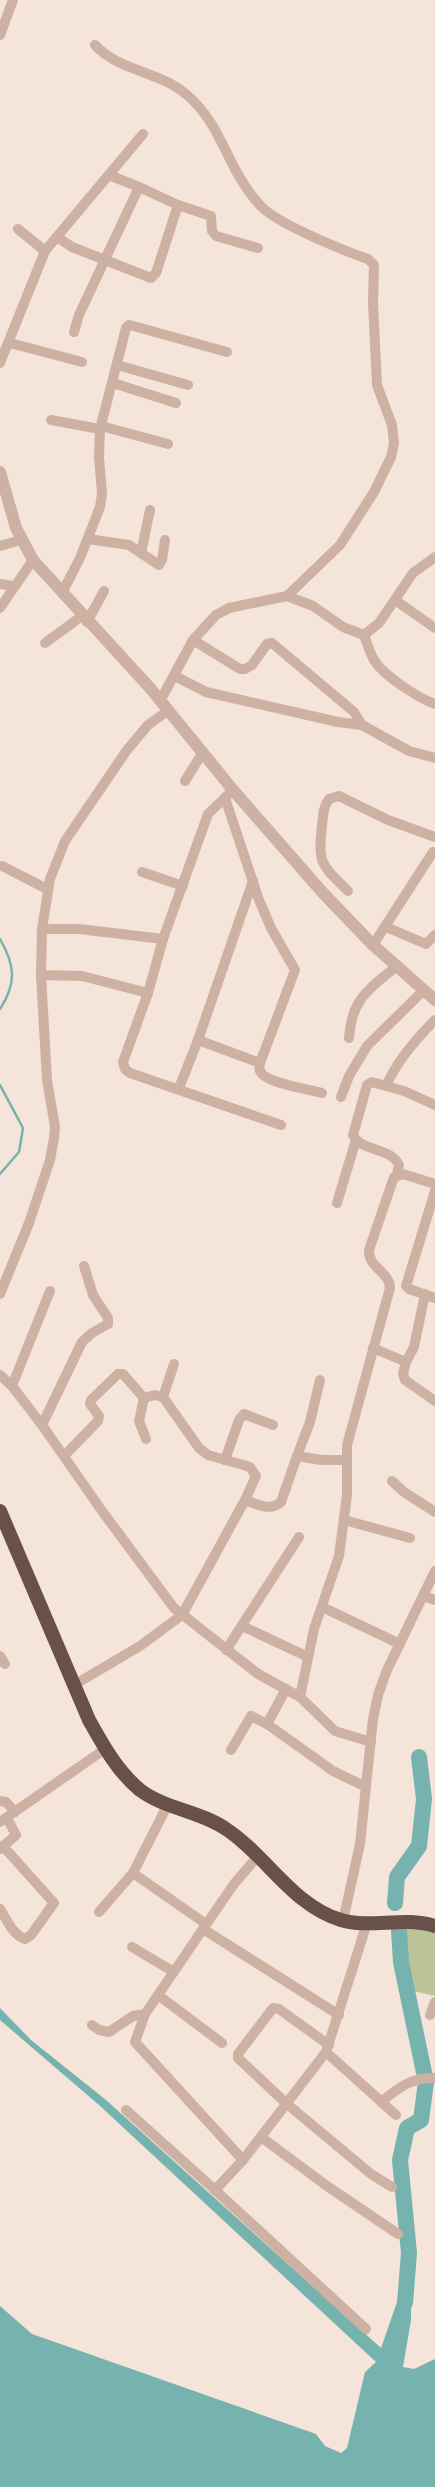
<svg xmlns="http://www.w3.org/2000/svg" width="435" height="2487" font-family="Signika,sans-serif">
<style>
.green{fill:#bbc498}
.water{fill:#76b3af}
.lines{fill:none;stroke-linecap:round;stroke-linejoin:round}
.stream{stroke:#76b3af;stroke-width:2.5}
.river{stroke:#76b3af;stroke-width:16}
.minor{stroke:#cdb2a4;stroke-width:10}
.tertiary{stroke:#cdb2a4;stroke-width:12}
.trunk{stroke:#6a504a;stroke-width:14}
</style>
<rect width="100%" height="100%" fill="#f4e4da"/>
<polygon class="green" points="412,1923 435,1928 435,1996 409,1990 403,1960 402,1933"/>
<polygon class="water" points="0,2008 31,2040 106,2100 381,2348 404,2282 411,2282 411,2320 403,2367 414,2369 435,2359 435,2487 0,2487 0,2306 32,2334 316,2434 325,2446 341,2453 347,2448 365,2372 376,2362 99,2105 0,2020"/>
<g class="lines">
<g class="stream">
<path d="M0 939C15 965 17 983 0 1009"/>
<polyline points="0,1085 23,1128 19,1152 0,1174"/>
</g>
<g class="river">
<polyline points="395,1903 397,1877 419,1846 424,1799 419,1757"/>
<polyline points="399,1931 401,1962 426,2082 421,2120 407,2128 400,2160 409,2253 405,2303"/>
</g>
<g class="minor">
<polyline points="0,35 13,0"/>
<path d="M95 45C120 72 160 71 187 95 211 115 222 144 236 171 244 185 253 200 265 210 286 227 342 250 368 259L374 265 373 304 377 385 392 425 394 443 391 457 374 492 340 545 287 596"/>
<polyline points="109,175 139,187"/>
<polyline points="18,229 45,251"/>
<polyline points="57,237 72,247 151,278 156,273 178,205 211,216 212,231 216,236 258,248"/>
<polyline points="74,332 79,315 139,187 178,205"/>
<polyline points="10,343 82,362"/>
<polyline points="0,363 45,251 143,134"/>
<polyline points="117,365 188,385"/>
<polyline points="113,383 176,403"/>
<polyline points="51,420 100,429"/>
<polyline points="101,426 168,444"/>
<polyline points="88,539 129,545 159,565 162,560 165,540"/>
<polyline points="0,546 21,540"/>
<polyline points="141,553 150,510"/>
<polyline points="0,584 13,586"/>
<polyline points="62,593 80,558 100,507 102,494 99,457 100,429 126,328 129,325 137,327 227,352"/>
<polyline points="395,600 435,628"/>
<polyline points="0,608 33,560"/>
<polyline points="87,622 104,591"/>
<path d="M364 635C367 643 370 653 374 660 384 676 418 698 435 704"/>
<polyline points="45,643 82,616"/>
<polyline points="175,676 206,692 338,722 362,725 354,712 272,643 267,644 252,665 245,669 240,669 193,640"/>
<polyline points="160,701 193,640 216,615 229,608 287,596 313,606 343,627 364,635 379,623 413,573 435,557"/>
<polyline points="362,725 409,751 435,758"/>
<polyline points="185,781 203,752"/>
<polyline points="233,790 208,814 163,939 148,993 123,1062 125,1069 130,1073 281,1125"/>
<path d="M225 798 259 900 271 928 295 970 260 1063C259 1067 259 1071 262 1074 272 1084 308 1089 322 1093"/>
<polyline points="2,866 47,889"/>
<polyline points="142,872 183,886"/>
<polyline points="253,881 198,1040 260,1063"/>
<path d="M348 891C322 865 317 864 322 826 323 816 323 807 329 799L339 796 388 820 435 837"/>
<polyline points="386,927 426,944 435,935"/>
<polyline points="42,929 79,929 163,939"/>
<polyline points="373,945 433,852 435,854"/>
<polyline points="41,975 82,976 148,993"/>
<path d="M349 1038C352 998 368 990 397 966"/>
<path d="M386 1086C397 1061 416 1039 435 1020"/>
<polyline points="179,1088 198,1040"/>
<polyline points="341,1097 349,1076 367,1046 424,990"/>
<path d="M397 1174 399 1165C391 1147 361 1152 353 1135L367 1085 372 1082 404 1091 435 1105"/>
<polyline points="435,1191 406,1286 409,1289 435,1298"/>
<polyline points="337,1203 356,1140"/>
<polyline points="0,1294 29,1223 50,1160 54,1138 55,1127 47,1080 41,975 42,929 50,879 65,841 127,750 148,725 169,710"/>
<polyline points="373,1348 406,1362 403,1374 405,1380 435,1401"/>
<polyline points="406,1362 414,1347 425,1294"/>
<polyline points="0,1375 12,1386 42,1425 102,1511 174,1608 258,1674 300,1697 335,1731 371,1742"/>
<polyline points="12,1386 50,1291"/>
<polyline points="144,1398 139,1421 146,1439"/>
<polyline points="42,1425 82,1342 92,1333 108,1324 108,1318 93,1295 84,1266"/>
<polyline points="64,1456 98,1421 99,1416 90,1404 91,1400 118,1374 123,1374 144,1398 155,1395 163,1397"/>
<polyline points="297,1456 310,1422 320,1380"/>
<polyline points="225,1460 239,1420 244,1414 273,1425"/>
<polyline points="392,1481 404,1492 435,1512"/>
<path d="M245 1500C257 1504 270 1512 281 1502L297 1456 321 1460H346"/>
<polyline points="344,1520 410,1538"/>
<polyline points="423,1596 435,1600"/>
<polyline points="322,1607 400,1644"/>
<polyline points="242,1626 308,1657"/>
<polyline points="226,1650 299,1537"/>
<polyline points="0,1656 5,1664"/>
<polyline points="74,1685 140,1646 182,1615 245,1500 256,1476 250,1467 208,1455 199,1448 163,1397 174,1364"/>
<path d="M300 1697 314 1629 339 1556 347 1495V1445L390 1288C390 1272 368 1268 369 1250L394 1177 403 1174 435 1184"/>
<polyline points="267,1724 286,1689"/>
<polyline points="231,1750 251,1716 267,1724 333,1771 366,1787"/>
<polyline points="0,1801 6,1802 15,1812"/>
<polyline points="168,1804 133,1873 206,1924"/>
<polyline points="0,1822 105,1749"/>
<polyline points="0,1849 16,1835 7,1818"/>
<polyline points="257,1857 234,1884 203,1929 339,2015"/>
<path d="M0 1909C7 1920 12 1934 25 1939L31 1935 54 1903 3 1846"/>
<polyline points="99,1912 133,1873"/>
<polyline points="343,1921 360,1844 373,1719 378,1695 387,1670 435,1571"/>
<polyline points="132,1947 174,1972"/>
<polyline points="158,1995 222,2043"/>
<polyline points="145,2014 135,2042 243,2160"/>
<polyline points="430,2015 435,2002"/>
<polyline points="92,2025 99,2030 109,2032 133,2016 145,2014 203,1929"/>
<polyline points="329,2045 279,2009 273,2008 238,2054 238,2058 287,2104 371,2174 392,2187"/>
<polyline points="326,2052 396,2115"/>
<path d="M381 2102C398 2088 412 2077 435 2078"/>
<polyline points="126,2110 215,2190"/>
<polyline points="261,2137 327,2186 398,2234"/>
<polyline points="366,2329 215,2190 243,2160 326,2052 367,1923"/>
</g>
<polyline class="tertiary" points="0,472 16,528 33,560 150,688 233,790 323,893 373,945 435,1000"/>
<path class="trunk" d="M0 1511 89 1720C103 1745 117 1771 140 1790 165 1809 200 1811 226 1829 266 1855 293 1906 341 1920 371 1929 404 1916 435 1926"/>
</g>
</svg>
